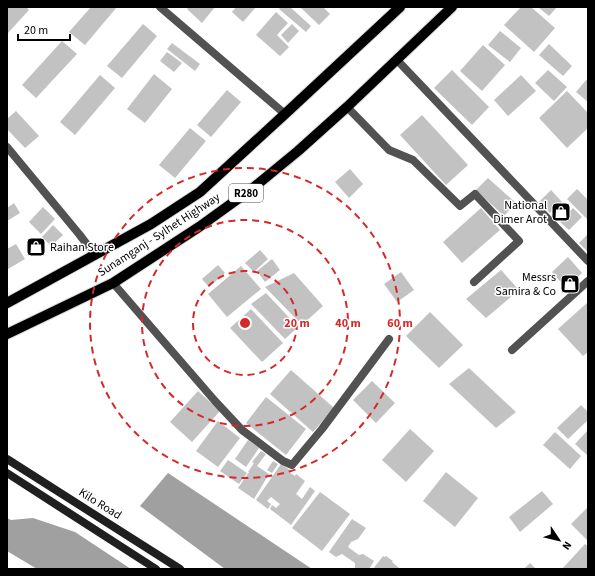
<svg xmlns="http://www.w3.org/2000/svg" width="595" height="576" font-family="'Source Sans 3',sans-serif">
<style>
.water{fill:#a0a0a0}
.building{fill:#c2c2c2}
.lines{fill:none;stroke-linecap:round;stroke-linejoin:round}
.primary-casing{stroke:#dbdbdb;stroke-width:12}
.lane{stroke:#525252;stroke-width:8}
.street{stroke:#525252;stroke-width:8}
.secondary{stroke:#1f1f1f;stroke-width:8}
.primary{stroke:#000;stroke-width:10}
.ring{fill:none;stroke:#d62828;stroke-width:2;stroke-dasharray:7 5}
.labels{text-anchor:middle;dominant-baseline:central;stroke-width:3;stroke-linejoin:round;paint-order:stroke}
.shield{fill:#fff;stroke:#4c4c4c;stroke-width:1}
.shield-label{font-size:11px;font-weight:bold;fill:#000}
.poi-label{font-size:12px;fill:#000;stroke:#fff;text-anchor:end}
.street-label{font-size:12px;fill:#000;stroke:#fff}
.centre{fill:#d62828;stroke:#fff;stroke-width:2}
.ring-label{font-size:12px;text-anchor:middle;font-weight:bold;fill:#d62828;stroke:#fff;stroke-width:3;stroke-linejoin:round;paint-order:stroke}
</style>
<rect width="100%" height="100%" fill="#fff"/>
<g class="water">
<polygon points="168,473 312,569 225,569 140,506"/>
<polygon points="7,518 11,520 33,518 75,532 131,569 37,569 7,551"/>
</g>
<g class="building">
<polygon points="7,7 26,7 29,10 8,33"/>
<polygon points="91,7 117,7 85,45 69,32"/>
<polygon points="189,7 215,7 202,23 187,9"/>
<polygon points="236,7 256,7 243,22 232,12"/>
<polygon points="281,7 290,7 311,26 306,32 279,9"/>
<polygon points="300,7 325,7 324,8 330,14 319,25"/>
<polygon points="521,7 531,7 555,28 534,52 504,25"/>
<polygon points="538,7 557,7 549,16"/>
<polygon points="276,12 288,23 277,35 289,47 280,56 256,35"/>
<polygon points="143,24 157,36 122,78 107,66"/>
<polygon points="292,24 299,31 288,43 281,35"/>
<polygon points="500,31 521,48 510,62 488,45"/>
<polygon points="62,41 77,54 36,98 22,85"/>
<polygon points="172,43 200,64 195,71 167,49"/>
<polygon points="549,44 572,66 563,76 539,55"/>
<polygon points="483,45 505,65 482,91 460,71"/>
<polygon points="167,52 182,63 174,72 160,61"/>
<polygon points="452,70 489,107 472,125 434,88"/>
<polygon points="548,70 567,87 554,101 535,83"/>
<polygon points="154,74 172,89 145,123 127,109"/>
<polygon points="100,75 115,88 75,135 60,122"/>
<polygon points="521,75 536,91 508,116 494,100"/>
<polygon points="586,80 588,81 588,102 576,92"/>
<polygon points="227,90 241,102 211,137 197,125"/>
<polygon points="567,91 588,113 588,128 567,148 539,118"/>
<polygon points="16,111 39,136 25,148 7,129 7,119"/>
<polygon points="422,115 468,165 446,185 400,135"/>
<polygon points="190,128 206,141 175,178 159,165"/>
<polygon points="350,169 363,184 349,198 335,182"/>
<polygon points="488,178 516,203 504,216 476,190"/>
<polygon points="577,189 588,200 588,220 567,199"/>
<polygon points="551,190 562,202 550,213 539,202"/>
<polygon points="14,203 20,213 7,221 7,208"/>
<polygon points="43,207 55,219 41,234 29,222"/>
<polygon points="481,208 500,230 462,263 443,242"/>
<polygon points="573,208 582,217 569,230 560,222"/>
<polygon points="53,225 63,235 51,246 42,237"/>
<polygon points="588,234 588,252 579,243"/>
<polygon points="39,239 44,250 31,256 26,245"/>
<polygon points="16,244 25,259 8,269 7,249"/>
<polygon points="260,250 268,259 254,272 245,263"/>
<polygon points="568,257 582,273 566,288 552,272"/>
<polygon points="272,259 280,270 265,282 257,271"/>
<polygon points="218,265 225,273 209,287 202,279"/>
<polygon points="241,266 261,289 227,317 208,294"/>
<polygon points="501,270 519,290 486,318 466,299"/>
<polygon points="401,272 414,290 397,302 384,284"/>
<polygon points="294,273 323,306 302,325 265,287"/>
<polygon points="266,293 298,327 285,339 251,304"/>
<polygon points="588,302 588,352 583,356 558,329"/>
<polygon points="251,309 283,343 262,362 230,328"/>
<polygon points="430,312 463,345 439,368 406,336"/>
<polygon points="469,368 516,412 496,428 449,384"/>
<polygon points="291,370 334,408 313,432 270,394"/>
<polygon points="372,381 395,403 376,423 353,400"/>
<polygon points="198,391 220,411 192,442 170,422"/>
<polygon points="266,397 306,429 286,455 246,423"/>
<polygon points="581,405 588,412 588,420 568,439 557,428"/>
<polygon points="218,421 240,438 218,467 196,451"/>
<polygon points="410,429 434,451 406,482 382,460"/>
<polygon points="588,430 588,454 587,455 575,444"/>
<polygon points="555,432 581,456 570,469 543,445"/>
<polygon points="248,440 259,448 246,467 235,459"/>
<polygon points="261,451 266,454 257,466 269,474 254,499 238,488 249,472 248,472 254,463 252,462"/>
<polygon points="228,460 247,473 239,484 220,471"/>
<polygon points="273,461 278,464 272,473 267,470"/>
<polygon points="281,464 290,470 289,472 295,476 296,474 305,481 296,494 302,499 310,487 315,491 291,525 270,509 272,505 276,508 280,504 271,497 267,501 271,504 268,509 256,500"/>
<polygon points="446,472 478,498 455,527 423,501"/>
<polygon points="542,491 553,504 520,532 509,517"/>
<polygon points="320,492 350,514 322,551 292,528"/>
<polygon points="588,507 588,541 571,524"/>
<polygon points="352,519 366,528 358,539 351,542 348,547 359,555 363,554 374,561 369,569 355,569 355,563 342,554 336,557 329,552"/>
<polygon points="585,544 588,546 588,569 562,569"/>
<polygon points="383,556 385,557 386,556 393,561 392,562 399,568 398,569 373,569"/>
<polygon points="530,563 536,569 524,569"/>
</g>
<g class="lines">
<g class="primary-casing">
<g id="primary">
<polyline points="7,303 151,224 200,192 285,114 400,7"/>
<polyline points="7,334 113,283 199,227 253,188 298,151 347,107 452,7"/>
</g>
</g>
<g class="lane">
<polyline points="347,107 389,150 413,160 460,206 475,194 519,241 474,282"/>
<polyline points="113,283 215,401 242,430 283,461 292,465 322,429 389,339"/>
<polyline points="512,350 588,281"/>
</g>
<g class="street">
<polyline points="160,7 285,114"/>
<polyline points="397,60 588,261"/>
<polyline points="7,147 79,234 95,255"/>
</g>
<g class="secondary">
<polyline points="7,459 180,569"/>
<polyline points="7,473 156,569"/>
</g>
<use href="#primary" class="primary"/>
</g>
<g class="ring">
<circle cx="245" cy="323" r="52"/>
<circle cx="245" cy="323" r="103"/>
<circle cx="245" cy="323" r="155"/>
</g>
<defs>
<g id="shop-square" transform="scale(1)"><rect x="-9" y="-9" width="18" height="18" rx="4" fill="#000" stroke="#fff"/><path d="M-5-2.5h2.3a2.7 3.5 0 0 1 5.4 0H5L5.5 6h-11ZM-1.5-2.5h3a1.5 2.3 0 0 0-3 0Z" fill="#fff"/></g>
</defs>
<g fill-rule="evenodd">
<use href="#shop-square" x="561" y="212"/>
<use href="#shop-square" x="36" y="247"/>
<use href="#shop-square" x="570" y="284"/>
</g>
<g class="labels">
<rect class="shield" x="229" y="184" width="34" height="18" rx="3"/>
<g class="shield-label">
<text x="246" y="193">R280</text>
</g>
<g class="poi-label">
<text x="547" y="205">National<tspan x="547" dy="14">Dimer Arot</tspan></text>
<text x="50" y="247" text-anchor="start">Raihan Store</text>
<text x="556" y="277">Messrs<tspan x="556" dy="14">Samira &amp; Co</tspan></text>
</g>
<g class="street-label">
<text transform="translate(159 235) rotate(-33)">Sunamganj - Sylhet Highway</text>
<text transform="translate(100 504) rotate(32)">Kilo Road</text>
</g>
</g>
<circle cx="245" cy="323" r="6" class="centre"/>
<g class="ring-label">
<text x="297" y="327">20 m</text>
<text x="348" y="327">40 m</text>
<text x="400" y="327">60 m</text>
</g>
<rect width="595" height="576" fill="none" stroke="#000000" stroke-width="16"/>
<g transform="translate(559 540) rotate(125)" stroke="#ffffff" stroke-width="3" paint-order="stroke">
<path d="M0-3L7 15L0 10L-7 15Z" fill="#000000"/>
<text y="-6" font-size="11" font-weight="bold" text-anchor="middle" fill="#000000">N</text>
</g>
<path d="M18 34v6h52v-6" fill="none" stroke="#000000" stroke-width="2"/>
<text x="24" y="34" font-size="12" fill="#000000" stroke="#ffffff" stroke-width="3" paint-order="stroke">20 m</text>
</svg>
